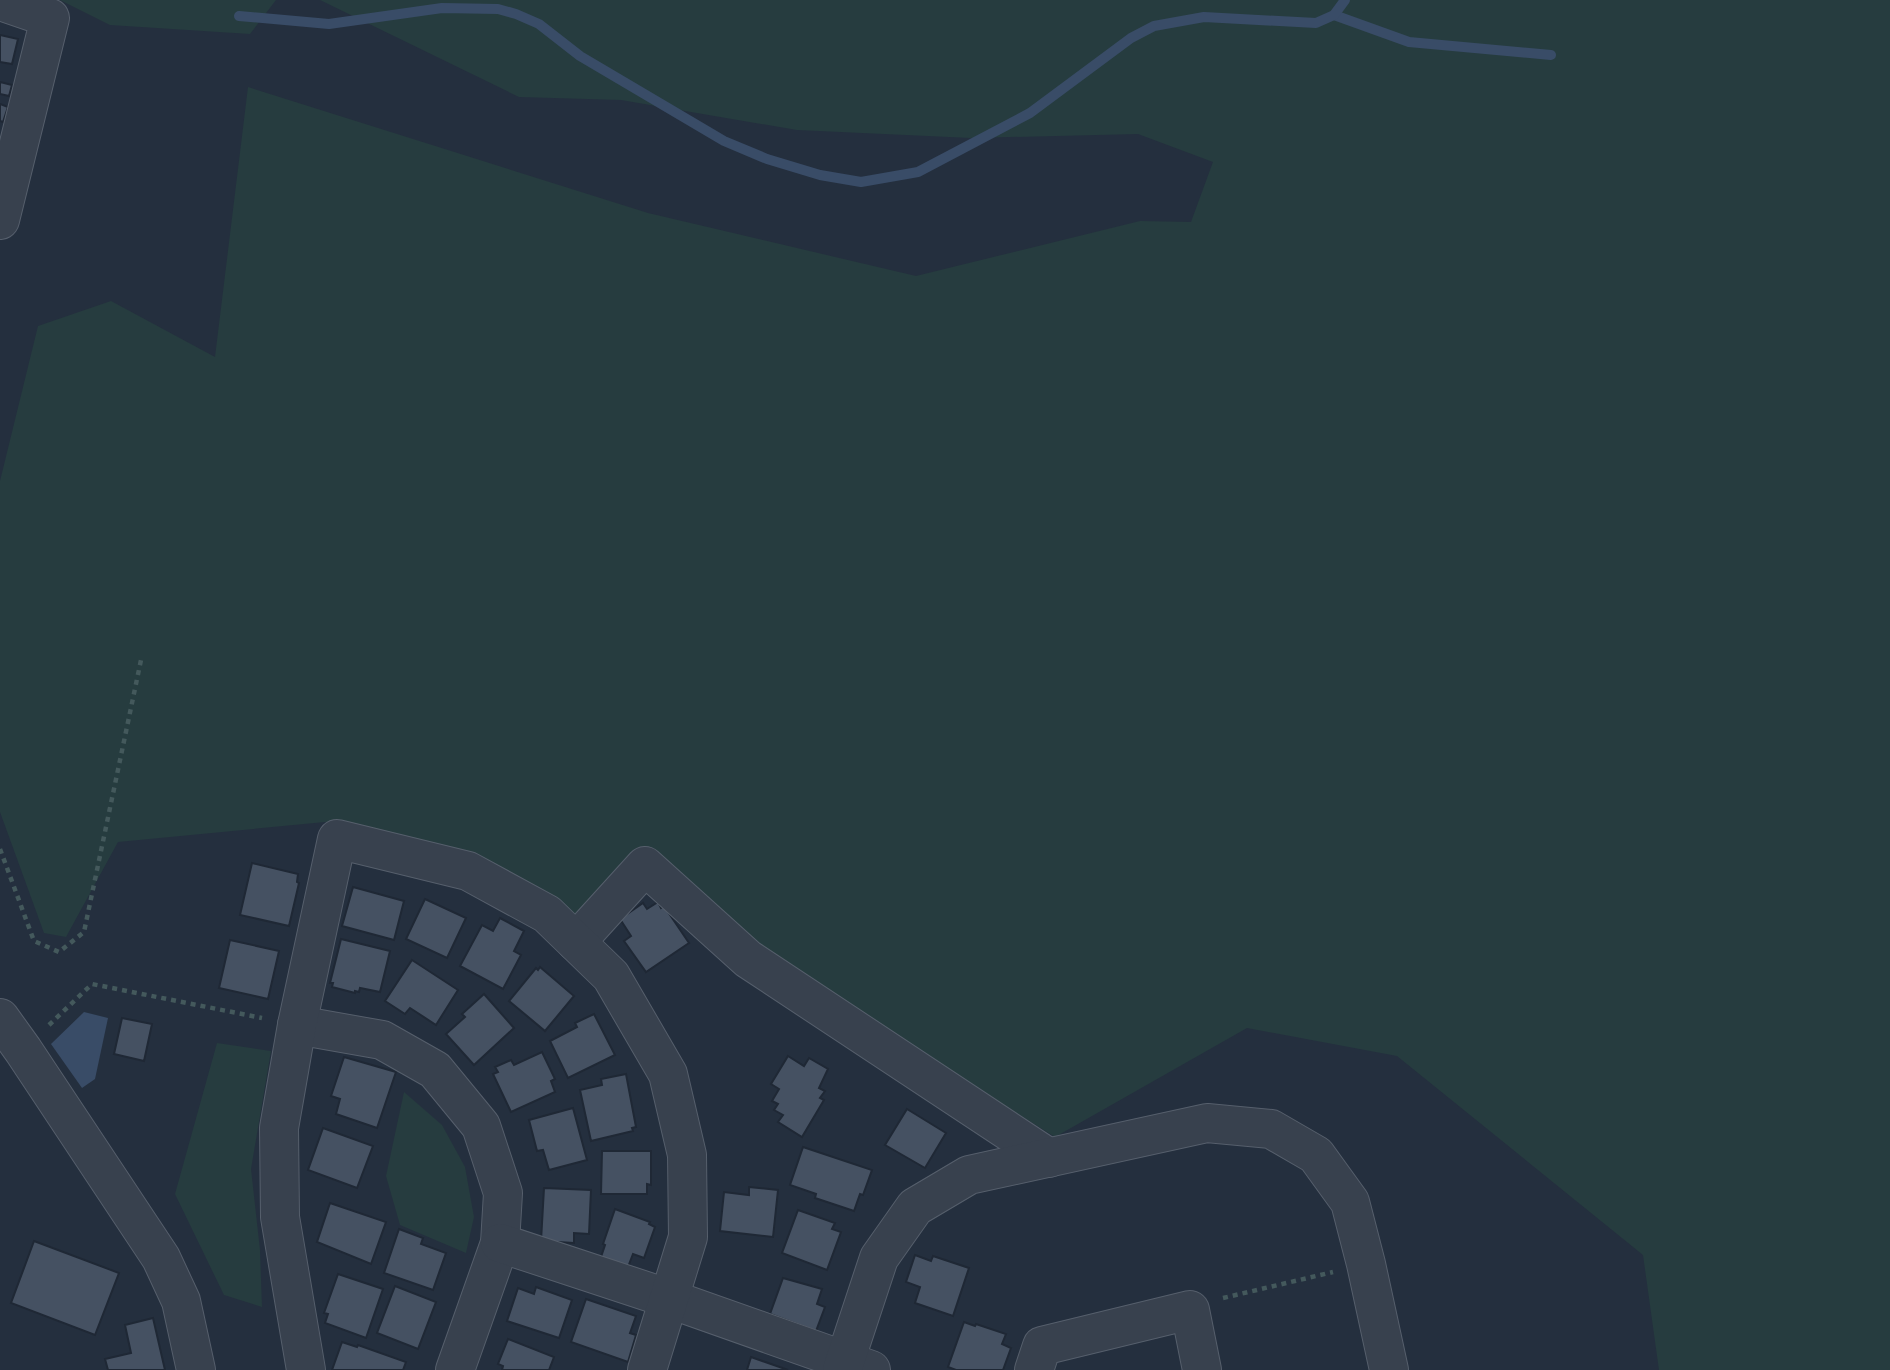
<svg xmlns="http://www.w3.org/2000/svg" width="1890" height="1370" font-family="Overpass,sans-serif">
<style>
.green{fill:#263c3f}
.water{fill:#394c67}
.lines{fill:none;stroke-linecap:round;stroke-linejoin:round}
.stream{stroke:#394c67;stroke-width:10}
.building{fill:#455162;stroke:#1f2835;stroke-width:2}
.minor-casing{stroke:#565f6c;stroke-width:40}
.path{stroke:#44595c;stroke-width:4.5;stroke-dasharray:5 5;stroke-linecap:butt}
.minor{stroke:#38414e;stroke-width:38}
</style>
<rect width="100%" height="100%" fill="#242f3e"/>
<g class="green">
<polygon points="60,0 276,0 250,34 110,25"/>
<polygon points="320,0 1890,0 1890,1370 1659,1370 1643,1255 1397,1056 1247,1028 1055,1137 762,954 646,850 579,923 457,854 325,822 118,842 66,937 44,933 0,812 0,481 38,326 111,301 215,357 248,87 648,213 916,276 1140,221 1191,222 1213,162 1138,134 971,138 797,130 621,100 519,97"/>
<polygon points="217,1043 271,1051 251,1169 260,1250 262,1307 224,1295 175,1194"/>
<polygon points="404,1092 442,1125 465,1167 474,1217 466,1253 400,1225 386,1176"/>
</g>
<polygon class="water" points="84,1012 108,1018 95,1079 82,1088 51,1044"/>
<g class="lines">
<g class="stream">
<polyline points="1334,15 1409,42 1551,55"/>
<polyline points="239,16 329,24 442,8 498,9 516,14 539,24 580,56 724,141 767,159 820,175 861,182 918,172 1030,113 1131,38 1154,26 1204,17 1316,23 1334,15 1345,0"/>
</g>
</g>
<g class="building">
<polygon points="0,35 18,39 12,64 0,62"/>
<polygon points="0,82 12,85 9,96 0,94"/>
<polygon points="0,104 8,107 3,122 0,121"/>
<polygon points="252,863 298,874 297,882 299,883 289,926 240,915"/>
<polygon points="353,887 404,901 394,940 342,926"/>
<polygon points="425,899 466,918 447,958 406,939"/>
<polygon points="658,902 661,908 664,906 689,943 646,972 624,941 631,936 620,919 643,903 647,909"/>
<polygon points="500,918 524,931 514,951 521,955 503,989 460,966 482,925 493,931"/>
<polygon points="341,939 390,951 380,992 360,988 359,992 355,991 355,993 332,987 333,983 330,983"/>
<polygon points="230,940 279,951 268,999 219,988"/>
<polygon points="412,960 458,990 436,1025 410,1008 405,1014 385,1001"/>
<polygon points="540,967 574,996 545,1031 509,1001 536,968 538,970"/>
<polygon points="484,994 514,1028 474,1065 446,1034 465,1017 462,1014"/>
<polygon points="594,1014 615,1055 568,1078 550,1041 577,1027 575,1023"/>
<polygon points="122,1018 152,1024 144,1061 114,1054"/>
<polygon points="542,1052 555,1079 551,1081 555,1092 511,1112 493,1074 498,1072 495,1067 511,1060 514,1065"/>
<polygon points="788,1056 804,1066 809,1058 828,1069 819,1088 825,1091 820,1098 824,1100 802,1137 778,1122 783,1115 774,1110 778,1104 772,1101 779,1089 771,1084"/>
<polygon points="344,1057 396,1072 377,1128 336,1114 340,1099 331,1096"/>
<polygon points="626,1074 636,1127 632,1128 633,1131 591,1141 580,1090 602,1085 601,1079"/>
<polygon points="573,1108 587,1160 549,1170 543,1150 537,1151 529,1120"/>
<polygon points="907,1109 946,1133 925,1168 885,1145"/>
<polygon points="323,1128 373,1146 357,1188 308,1170"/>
<polygon points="803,1147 872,1170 863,1195 860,1194 854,1211 815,1198 816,1194 790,1185"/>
<polygon points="602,1151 651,1151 651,1185 647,1184 647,1194 601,1194"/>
<polygon points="749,1187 778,1190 773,1237 720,1231 724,1192 749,1195"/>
<polygon points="544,1188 591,1190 589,1234 574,1233 574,1243 541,1241"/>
<polygon points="330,1203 386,1222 371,1264 317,1242"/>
<polygon points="615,1209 650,1222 649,1224 655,1227 644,1258 633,1254 628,1267 601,1257 605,1245 603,1244"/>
<polygon points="798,1210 835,1223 832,1229 841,1232 827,1270 782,1253"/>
<polygon points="399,1229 423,1238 421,1244 446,1253 433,1290 384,1273"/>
<polygon points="34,1241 119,1273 95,1335 11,1303"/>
<polygon points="915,1255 931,1261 933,1256 969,1268 953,1316 915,1303 920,1287 906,1282"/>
<polygon points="338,1274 383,1289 366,1338 325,1323 328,1314 324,1313"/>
<polygon points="783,1278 822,1289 817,1304 825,1307 816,1331 770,1314"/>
<polygon points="395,1286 436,1302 418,1349 377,1333"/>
<polygon points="536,1287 572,1300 559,1338 507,1321 518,1288 534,1294"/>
<polygon points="586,1299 636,1316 630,1333 636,1335 628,1362 571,1342"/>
<polygon points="153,1318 165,1370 108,1370 105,1359 131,1353 125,1325"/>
<polygon points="964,1322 975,1326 976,1324 1006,1334 1002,1344 1011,1348 1003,1370 956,1370 948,1367"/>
<polygon points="508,1339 554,1357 549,1370 502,1370 503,1366 498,1364"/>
<polygon points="342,1342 357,1347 358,1345 406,1362 403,1370 332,1370"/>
<polygon points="751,1357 788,1370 747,1370"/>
</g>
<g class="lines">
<g class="minor-casing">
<g id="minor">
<polyline points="0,1 50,18 0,220"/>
<polyline points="576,942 645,866 748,959 1049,1158"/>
<polyline points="0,1018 23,1050 161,1258 181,1301 196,1370"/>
<polyline points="297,1025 382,1040 435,1070 481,1126 503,1193 500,1243 455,1370"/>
<polyline points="500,1243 670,1299 871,1370"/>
<polyline points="306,1370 280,1217 279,1128 297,1025 337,839 468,871 547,914 611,976 668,1074 687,1155 688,1237 647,1370"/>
<polyline points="842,1370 879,1258 915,1207 969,1175 1207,1123 1271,1129 1316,1155 1350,1202 1366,1264 1389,1370"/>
<polyline points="1034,1370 1042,1346 1190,1310 1202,1370"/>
</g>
</g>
<g class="path">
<polyline points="0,849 34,941 59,952 84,932 141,660"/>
<polyline points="49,1025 92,984 262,1018"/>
<polyline points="1223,1298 1333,1272"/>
</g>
<use href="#minor" class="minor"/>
</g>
</svg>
